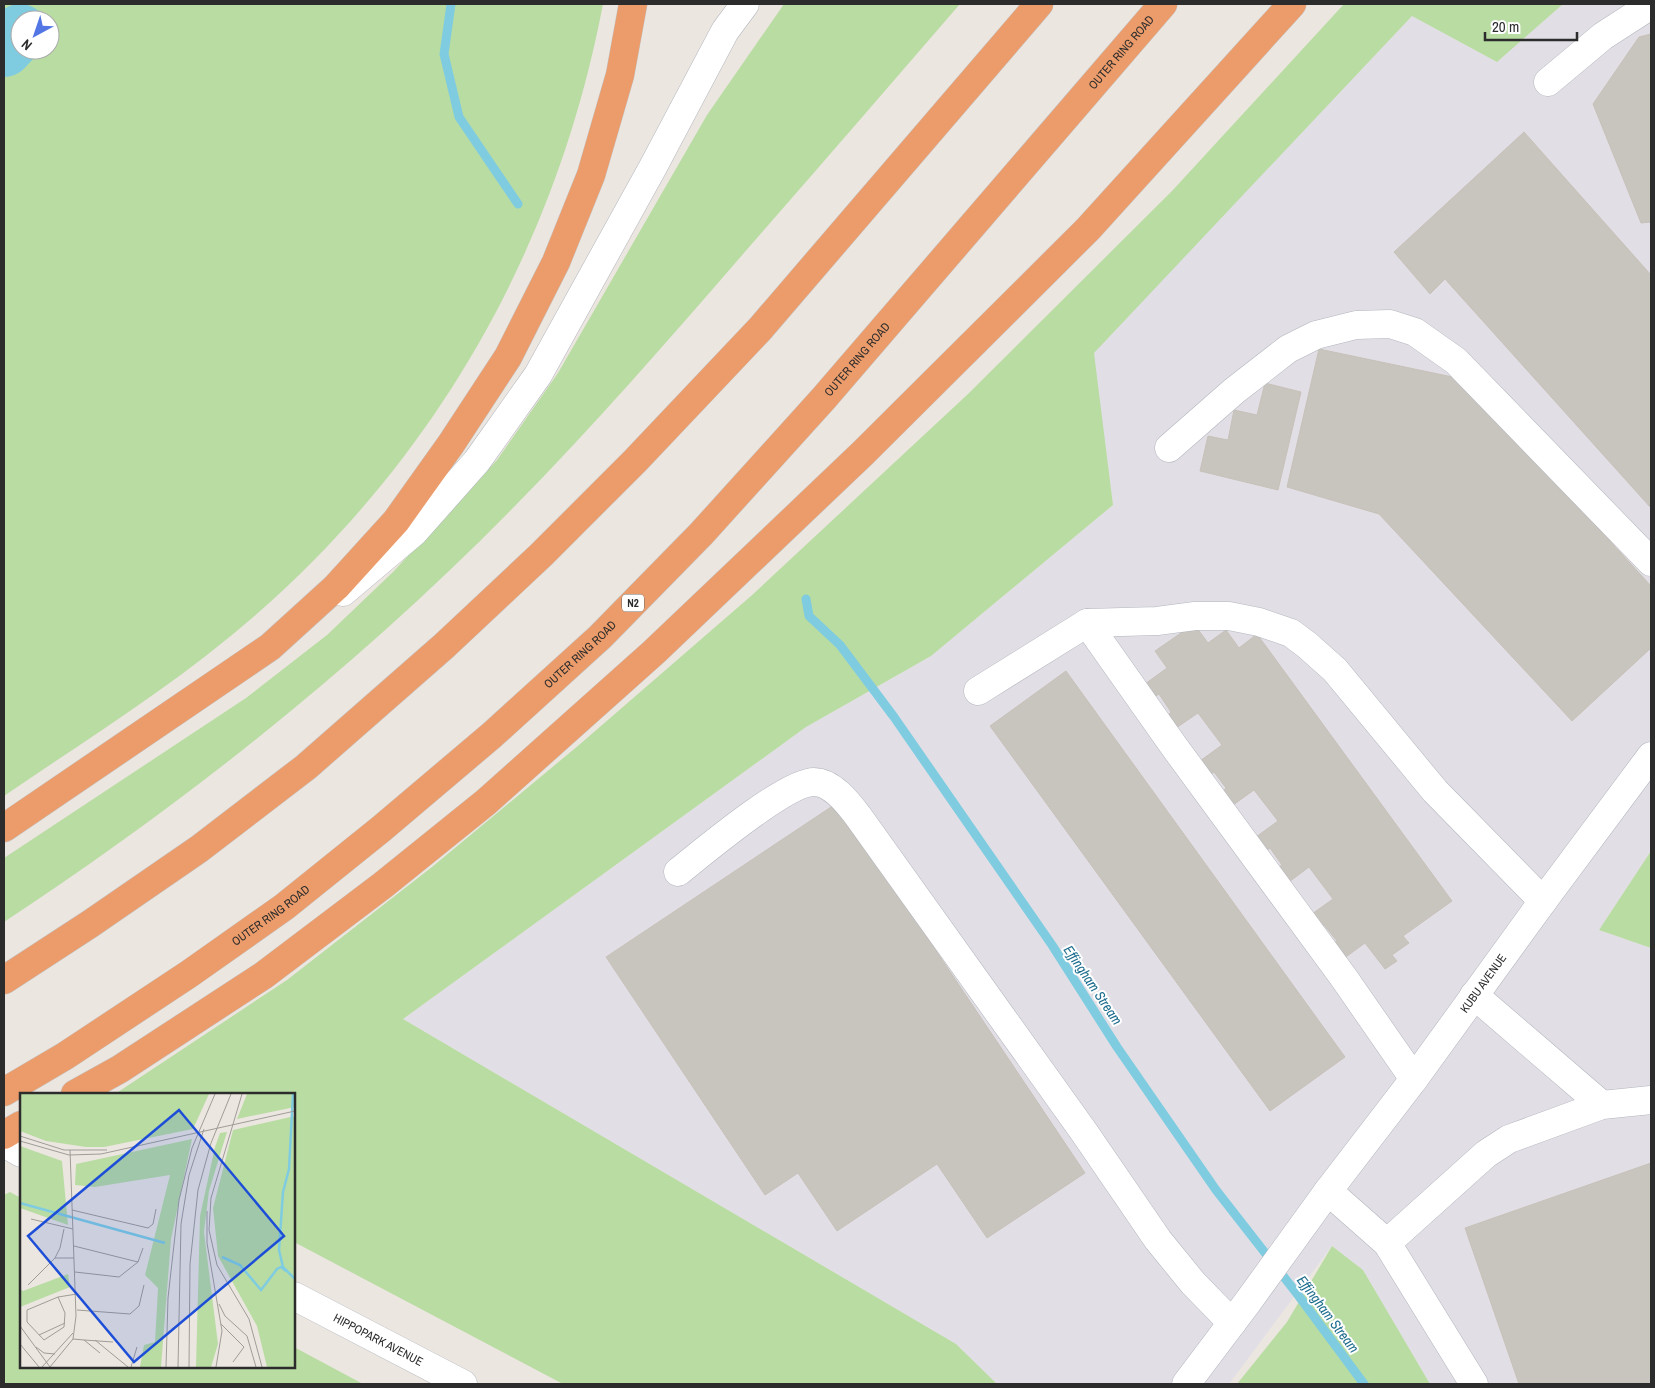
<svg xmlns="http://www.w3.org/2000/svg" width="1655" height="1388" font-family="'Archivo Narrow',sans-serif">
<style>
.industrial{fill:#e1dfe5}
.green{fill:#b9dca3;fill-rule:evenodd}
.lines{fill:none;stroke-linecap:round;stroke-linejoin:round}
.stream{stroke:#7fcce1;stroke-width:9}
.river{stroke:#7fcce1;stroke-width:56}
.building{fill:#c8c4be;stroke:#c7c1b9}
.minor-casing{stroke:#b3b6be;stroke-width:29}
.highway-casing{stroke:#c4c4c4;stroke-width:29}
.minor{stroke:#fff;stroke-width:28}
.highway{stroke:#ec9c6a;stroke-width:28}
.labels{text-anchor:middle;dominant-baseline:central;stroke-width:4;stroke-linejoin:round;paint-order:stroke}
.shield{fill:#fff;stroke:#6b6b6b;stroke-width:1}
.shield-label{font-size:11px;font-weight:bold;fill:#2c2c2c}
.street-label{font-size:12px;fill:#2c2c2c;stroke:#fff}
.water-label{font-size:14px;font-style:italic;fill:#1d6d8e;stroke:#fff}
.inset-river{fill:none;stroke:#7fcce1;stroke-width:2.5}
.inset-road{fill:none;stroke:#9f9c98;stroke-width:1}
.view{fill:#1d4ed8;fill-opacity:0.15;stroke:#1d4ed8;stroke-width:2.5}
.inset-edge{fill:none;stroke:#2c2c2c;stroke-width:2.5}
</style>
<rect width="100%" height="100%" fill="#ece6e0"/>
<polygon class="industrial" points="1563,4 1651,4 1651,851 1599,930 1651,948 1651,1384 1430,1384 1363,1270 1332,1246 1229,1384 997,1384 956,1344 403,1019 806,727 931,656 1113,505 1093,353 1412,16 1497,62"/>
<g class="green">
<path d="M4 4H603C558 241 441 452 259 612 181 681 90 737 4 796ZM20 20H50V50H20Z"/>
<path d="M784 4H960C890 85 820 166 750 246 672 336 595 425 512 509 359 665 186 802 4 922V858L246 698 327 635 393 572 497 460 558 373 707 115Z"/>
<polygon points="1344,4 1563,4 1497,62 1412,16 1094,353 1113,505 931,656 806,727 403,1019 956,1344 997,1384 563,1384 294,1242 294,1094 115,1094 287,980 432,867 579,745 751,596 968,394 1172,191"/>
<polygon points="1651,851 1651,948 1599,930"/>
<polygon points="10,1192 21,1198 21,1367 294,1367 294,1347 363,1384 4,1384 4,1195"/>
<polygon points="1332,1246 1363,1270 1430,1384 1237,1384 1287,1322"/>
</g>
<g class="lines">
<g class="stream">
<polyline points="451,4 444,54 459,117 518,204"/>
<polyline points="806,599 809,616 840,645 894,717 1052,945 1117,1047 1216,1190 1298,1295 1364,1384"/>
</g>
<polyline class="river" points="4,49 20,32"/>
</g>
<g class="building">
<polygon points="1651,34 1651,222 1641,223 1593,104 1639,37"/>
<polygon points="1524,132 1651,275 1651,508 1445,279 1430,294 1394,252"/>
<polygon points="1319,349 1462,379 1651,586 1651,648 1572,721 1379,514 1287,487"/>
<polygon points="1265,383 1301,392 1278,490 1200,471 1208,436 1228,440 1234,410 1257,415"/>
<polygon points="1194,624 1208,643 1226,630 1239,648 1257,634 1452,901 1403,936 1409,943 1392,955 1397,961 1385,969 1365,943 1343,959 1333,943 1337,941 1324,925 1321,927 1312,914 1333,899 1309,867 1289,882 1279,867 1282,865 1270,848 1266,851 1256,837 1278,821 1254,790 1233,805 1223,791 1226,788 1214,772 1210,775 1200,761 1222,745 1198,713 1176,728 1167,716 1171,712 1159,694 1154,697 1145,684 1167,668 1155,651"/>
<polygon points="1066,671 1345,1057 1270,1111 990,726"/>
<polygon points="837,803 1085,1173 987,1238 937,1164 837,1231 798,1173 765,1195 606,957"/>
<polygon points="1651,1163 1651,1384 1519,1384 1465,1228"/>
</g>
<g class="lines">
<g class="minor-casing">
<g id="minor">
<polyline points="1548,82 1603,36 1651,5"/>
<polyline points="1169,448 1234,391 1288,349 1316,335 1356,325 1390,324 1415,332 1456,361 1651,562"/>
<polyline points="343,592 414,532 477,461 538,375 653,167 725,31 745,4"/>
<polyline points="1087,623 1173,745 1344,978 1414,1079"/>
<polyline points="978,691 1087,623 1157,621 1195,616 1229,616 1259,622 1291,633 1307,645 1335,670 1435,791 1543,901"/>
<path d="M678 872C703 852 786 782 814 782 832 782 848 803 858 816L1084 1132 1158 1240 1193 1283 1232 1323"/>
<polyline points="1474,995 1602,1105"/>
<polyline points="4,1143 21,1153"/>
<polyline points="1328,1191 1387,1243 1474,1384"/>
<polyline points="1387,1243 1486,1154 1509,1139 1602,1105 1651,1100"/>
<path id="s1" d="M294 1296 463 1384"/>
<path id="s2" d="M1186 1384 1247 1303 1328 1191 1414 1079 1543 901 1651 756"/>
</g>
</g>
<g class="highway-casing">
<g id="highway">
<polyline points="4,828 270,647 336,587 396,521 451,444 508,357 556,262 591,175 620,75 633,4"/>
<polyline points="4,980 90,924 199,849 306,767 444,646 541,555 635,461 760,329 1039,4"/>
<path id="s3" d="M4 1092 65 1056 189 974 284 907 381 829 492 735 600 637 701 534 824 398 1163 4"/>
<polyline points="75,1094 120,1069 264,975 383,885 486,802 654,652 863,453 1088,229 1292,4"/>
<polyline points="4,1135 21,1125"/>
</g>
</g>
<use href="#minor" class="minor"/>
<use href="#highway" class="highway"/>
</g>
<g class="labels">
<rect class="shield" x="622" y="594.5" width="22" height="17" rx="4"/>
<g class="shield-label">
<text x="633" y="603">N2</text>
</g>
<g class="street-label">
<text stroke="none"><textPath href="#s3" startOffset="1535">OUTER RING ROAD</textPath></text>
<text stroke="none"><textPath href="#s3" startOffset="1130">OUTER RING ROAD</textPath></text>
<text stroke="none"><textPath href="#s3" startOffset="725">OUTER RING ROAD</textPath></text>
<text stroke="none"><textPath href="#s3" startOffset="320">OUTER RING ROAD</textPath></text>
<text stroke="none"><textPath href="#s2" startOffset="499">KUBU AVENUE</textPath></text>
<text stroke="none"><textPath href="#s1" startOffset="95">HIPPOPARK AVENUE</textPath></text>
</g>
<g class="water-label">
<text transform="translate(1093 985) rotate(56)">Effingham Stream</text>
<text transform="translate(1328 1314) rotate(53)">Effingham Stream</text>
</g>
</g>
<g transform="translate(20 1093)">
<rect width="275" height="275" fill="#ece6e0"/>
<path d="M0 1H189L173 36 84 54H66L26 48 0 38ZM227 1H275V14L217 26ZM275 23V274H247L237 233 198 163 193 115 213 37ZM207 39 189 98 184 139 198 251 191 274H176L180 123 195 54 200 40ZM172 46 151 146 141 274H120L124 252 135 249 138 195 125 182 150 82 75 94 55 92 56 71ZM0 53 42 68 48 132 0 115ZM48 181 50 194 0 214V196L3 198Z" fill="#b9dca3"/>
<path class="inset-river" d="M273 1 269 76 263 99 259 157 263 174 275 186M0 110 145 150M202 164 220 172 241 197 257 176 261 174 266 178"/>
<path class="inset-road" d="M222 1 191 105 189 137 197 172 229 226 242 274M0 43 44 57H87M0 48 49 62 81 61 275 18M52 117 128 135 133 131 136 116M187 118V150L202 238 196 274M11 126 53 136M54 153 118 169M35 165H54M55 179 99 184 118 169 123 155M8 192 35 165 40 155 44 136M38 204 45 220 44 234 24 247 7 229V217L38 204 57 201M199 211 205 223 227 243 236 274M57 217 110 221 119 213 124 192M201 231 224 254 213 269M0 233 30 274M19 242 45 230M53 246 64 247 80 260M64 247 93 249M75 247 108 274M0 251 19 274M16 254 24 260 35 261M22 274 53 240M30 274 53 246 56 223 50 57M111 274 117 254M146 274 148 205 159 107 172 55 195 1M158 274 161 131 169 82 184 36M169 274 170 171 178 97 191 50 211 1"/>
<path class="view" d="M159 17 264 143 114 269 8 143Z"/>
<rect width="275" height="275" class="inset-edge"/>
</g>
<rect width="1655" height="1388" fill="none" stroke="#2c2c2c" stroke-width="10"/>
<g transform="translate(35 35) rotate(220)"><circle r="24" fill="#ffffff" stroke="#ababab"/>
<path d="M0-4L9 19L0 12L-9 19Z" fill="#5376e5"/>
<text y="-8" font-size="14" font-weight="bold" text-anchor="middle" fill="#2c2c2c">N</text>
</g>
<path d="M1485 32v8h92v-8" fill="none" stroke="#2c2c2c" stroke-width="2.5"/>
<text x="1492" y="32" font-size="15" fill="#2c2c2c" stroke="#ffffff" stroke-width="4" paint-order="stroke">20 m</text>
</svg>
